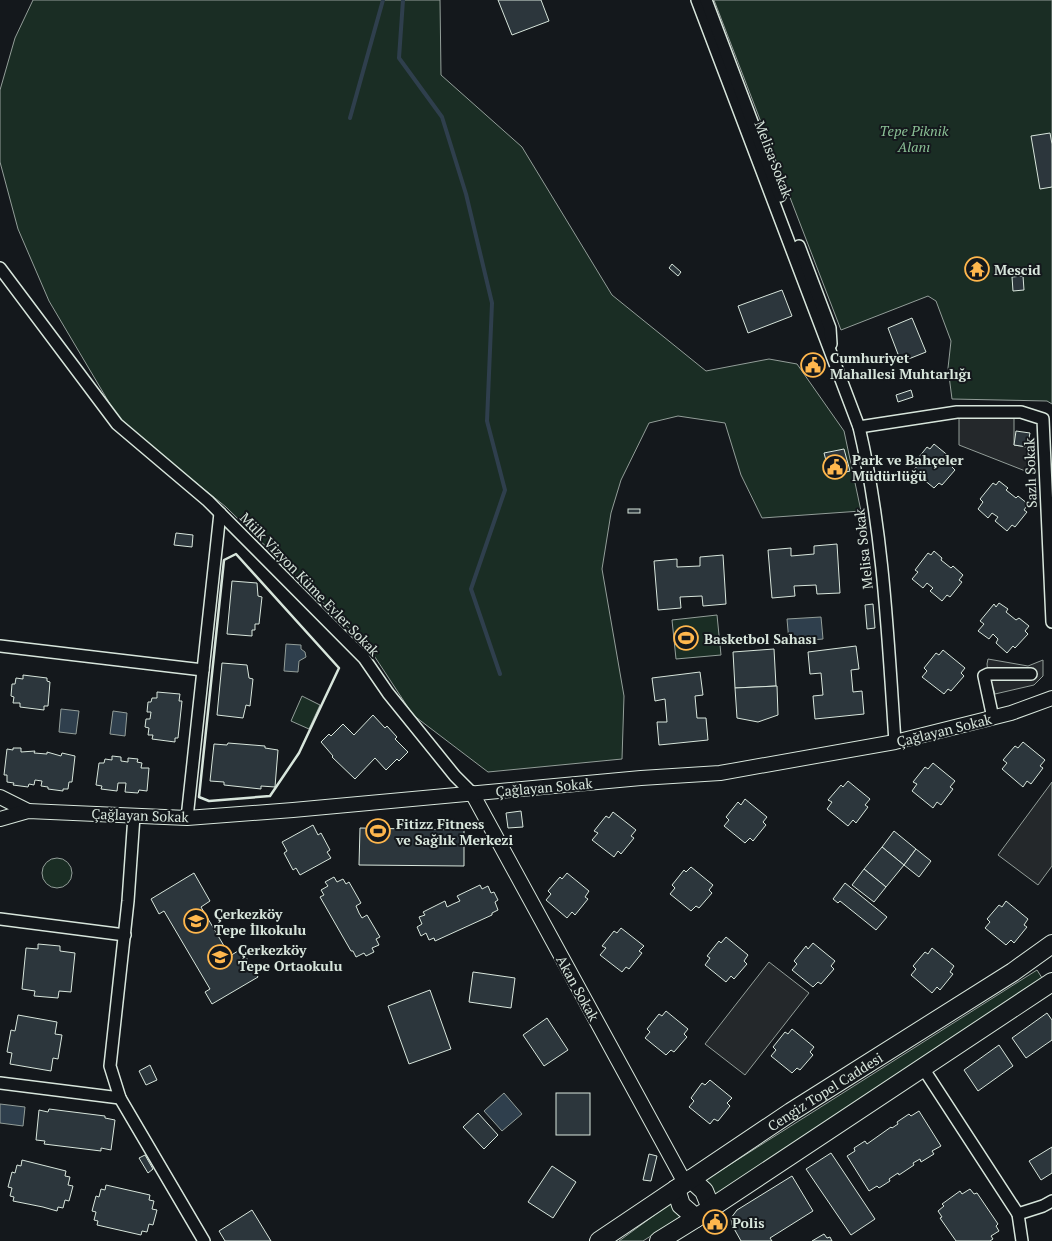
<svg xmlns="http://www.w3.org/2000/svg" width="1052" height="1241" font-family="'PT Serif',serif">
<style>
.green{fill:#1a2d24;stroke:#939e99}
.parking{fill:#24282b;stroke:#939e99}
.water{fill:#2f3f4d;stroke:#939e99}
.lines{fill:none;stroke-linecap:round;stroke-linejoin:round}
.stream{stroke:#2f3f4d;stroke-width:4}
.building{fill:#2c363c;stroke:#d8e6dc}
.minor-casing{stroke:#d8e6dc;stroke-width:14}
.tertiary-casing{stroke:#d8e6dc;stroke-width:16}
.primary-casing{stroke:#d8e6dc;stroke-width:20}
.minor{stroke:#14181c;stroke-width:11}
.tertiary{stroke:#14181c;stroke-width:14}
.primary{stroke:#14181c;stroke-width:18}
.wall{stroke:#d8e6dc;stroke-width:2.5}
.labels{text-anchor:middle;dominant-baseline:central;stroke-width:4;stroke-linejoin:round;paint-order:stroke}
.park-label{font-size:14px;font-style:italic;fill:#8ac095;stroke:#14181c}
.street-label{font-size:14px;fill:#d8e6dc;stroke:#14181c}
.poi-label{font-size:14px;font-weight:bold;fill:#d8e6dc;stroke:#14181c;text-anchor:start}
</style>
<rect width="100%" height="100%" fill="#14181c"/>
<g class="green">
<polygon points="33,0 440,0 441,75 522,147 612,295 706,371 769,359 797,364 844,431 861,511 762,518 741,475 725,423 678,416 649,423 621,480 611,513 602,569 624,696 622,759 488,772 413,715 369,648 226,507 120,421 49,301 18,229 0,162 0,90 15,38"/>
<polygon points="714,0 1052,0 1052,404 1047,401 952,399 948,368 951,341 936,301 928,296 841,330"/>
<polygon points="717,615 721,655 676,659 672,620"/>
<polygon points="302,696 320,705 309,729 291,721"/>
<circle cx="57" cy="873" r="15"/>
<polygon points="1037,970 1044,981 715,1195 704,1181"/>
<polygon points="671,1203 674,1210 680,1217 643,1241 619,1241"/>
</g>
<g class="parking">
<polygon points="959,414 1014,418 1014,445 1027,447 1034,451 1033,474 959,445"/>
<polygon points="988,659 1028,666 1043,660 1043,676 1034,685 995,694 988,674 987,664"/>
<polygon points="1052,782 1052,866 1038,885 998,855"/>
<polygon points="769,962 809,993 745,1075 705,1044"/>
</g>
<g class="water">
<polygon points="821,617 823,639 789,642 787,619"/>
<polygon points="286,644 301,645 301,649 305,652 306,657 299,661 298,672 284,671"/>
<polygon points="61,709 79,711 76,734 59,732"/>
<polygon points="113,711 127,713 125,736 110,734"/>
<polygon points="504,1093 522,1114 502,1131 484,1111"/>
<polygon points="0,1104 25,1107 23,1126 0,1123"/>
</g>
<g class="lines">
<g class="stream">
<polyline points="403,0 399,58 442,117 466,194 492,303 487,421 505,490 471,589 500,674"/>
<polyline points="350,118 383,0"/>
</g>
</g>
<g class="building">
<polygon points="498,0 541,0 549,21 512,35"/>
<polygon points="1050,133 1052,144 1052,187 1040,189 1031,136"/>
<polygon points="672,264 681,272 678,276 669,268"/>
<polygon points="1023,276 1024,290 1013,291 1012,277"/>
<polygon points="782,290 792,316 748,333 738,306"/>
<polygon points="912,318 926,352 901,362 888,328"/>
<polygon points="816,357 820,369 810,373 806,360"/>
<polygon points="911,390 913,397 898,402 896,395"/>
<polygon points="1016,431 1030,433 1027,447 1014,445"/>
<polygon points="934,444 956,462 952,467 955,470 942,485 939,483 934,488 913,471 918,465 915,462 927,447 930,449"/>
<polygon points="844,449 850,471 830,476 824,453"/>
<polygon points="999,481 1008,488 1006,490 1016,498 1018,496 1028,504 1024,510 1027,512 1015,527 1012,525 1007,531 995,521 998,517 992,513 988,518 978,509 983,502 980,499 993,483 996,485"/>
<rect x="628" y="509" width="12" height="4"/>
<polygon points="176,533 193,535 192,547 174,545"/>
<polygon points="837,544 840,593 817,594 816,585 794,586 795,596 772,598 768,550 791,548 791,556 814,554 814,546"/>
<polygon points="934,551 942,558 941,560 951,568 953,566 963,575 959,580 962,582 950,597 947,595 942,601 930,591 933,588 927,583 923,588 912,579 918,572 915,570 928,553 931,555"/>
<polygon points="723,555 726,604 703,606 702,596 680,597 681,608 658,610 654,561 677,559 677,567 700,566 700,557"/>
<polygon points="232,581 257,583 258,596 262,597 259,624 255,624 255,630 252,630 252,636 227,634"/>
<polygon points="999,603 1008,609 1006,612 1016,620 1019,618 1029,626 1025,631 1028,634 1015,648 1013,646 1007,653 996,643 998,639 993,634 989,639 978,631 984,624 980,621 994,604 996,607"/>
<polygon points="873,604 875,628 867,629 865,605"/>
<polygon points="856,646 859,669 851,670 853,692 862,691 864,714 815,719 813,696 823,695 821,673 810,674 808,652"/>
<polygon points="774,649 776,686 735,688 733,652"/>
<polygon points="943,650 965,668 961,673 964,676 951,691 948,689 944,694 922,677 927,671 924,668 936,653 939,655"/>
<polygon points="222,663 247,665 249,678 253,679 250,706 246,705 243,718 217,715"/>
<polygon points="700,672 703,695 695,696 697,718 706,718 708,740 659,745 657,722 667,722 665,699 655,701 652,678"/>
<polygon points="23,675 47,678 47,681 50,682 48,706 44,706 44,710 20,707 20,703 13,703 14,697 11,696 12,684 15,684 16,678 23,679"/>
<polygon points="777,686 778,715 758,722 737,718 735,688"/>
<polygon points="157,692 180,694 179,701 182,701 178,738 175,738 175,742 152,739 153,735 148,735 149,728 145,727 146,719 150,719 151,712 147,712 148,702 151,702 152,698 157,698"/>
<polygon points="373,715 385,728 387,726 397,737 395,739 408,752 399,761 397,759 386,770 375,758 355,779 332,757 333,756 321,742 329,734 331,736 343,724 354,735"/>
<polygon points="1023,742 1045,760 1040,766 1043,768 1031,784 1027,781 1023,787 1002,769 1007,763 1003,760 1015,746 1018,748"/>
<polygon points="228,743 265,746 265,748 278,750 275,787 261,786 261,789 224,785 224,782 210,781 214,744 227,745"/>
<polygon points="13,748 21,748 21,752 35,751 34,753 47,754 47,752 61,756 62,753 75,756 72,782 69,782 68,789 63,789 63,791 48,789 48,787 41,786 42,781 35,780 34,785 29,784 28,787 13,785 14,783 7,782 7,775 4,775 7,749 13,750"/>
<polygon points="112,756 121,757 121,761 128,762 128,758 138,759 137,762 142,763 141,768 149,768 147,791 139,790 138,793 125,792 126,783 118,783 117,791 101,789 102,786 96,785 99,763 104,763 105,759 112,760"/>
<polygon points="933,763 955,781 950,787 953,789 941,805 937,802 933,808 912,791 917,784 913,782 925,767 928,769"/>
<polygon points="848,781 870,799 865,805 868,807 856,823 853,820 848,826 827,809 832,802 828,800 841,785 843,787"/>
<polygon points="745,799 767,817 763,822 766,825 753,841 750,838 745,843 724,826 729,820 726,817 738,802 741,805"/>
<polygon points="521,811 523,827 508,828 506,813"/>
<polygon points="613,812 636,830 631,836 634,838 621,854 618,851 614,857 592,840 598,833 594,831 606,816 609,818"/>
<polygon points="313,825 318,835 321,833 330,850 327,852 331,858 300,875 296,868 293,870 284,853 287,851 282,842"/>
<polygon points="360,828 464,830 464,866 359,865"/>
<polygon points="894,831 916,849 904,865 882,847"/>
<polygon points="882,847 904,865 886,887 864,869"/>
<polygon points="916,849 931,861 919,877 904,865"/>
<polygon points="691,867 713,885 709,890 712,893 699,908 696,906 691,911 670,894 675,888 672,885 684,870 686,872"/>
<polygon points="864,869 886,887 874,902 852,885"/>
<polygon points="194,873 210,901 201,907 230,956 241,949 258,977 212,1004 205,992 210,989 164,911 159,914 151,899"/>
<polygon points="567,873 589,891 585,897 588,899 575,915 572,912 567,918 546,900 551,894 548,891 560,877 562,879"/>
<polygon points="334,877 337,882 343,879 346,884 349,882 361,903 356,906 359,913 362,918 367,915 380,937 376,939 379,945 372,948 374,952 366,956 364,953 356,957 353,951 351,951 320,897 324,895 321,890 328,886 325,882"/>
<polygon points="845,883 887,917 876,930 840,901 838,903 833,899"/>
<polygon points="480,885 482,889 488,886 491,893 494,892 498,900 495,902 498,910 492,913 492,915 435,941 434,938 429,940 426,933 421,936 417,927 422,924 419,917 425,915 423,912 445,901 447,907 453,904 460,901 457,896"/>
<polygon points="1006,901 1028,919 1024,925 1027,927 1014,943 1011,940 1006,945 985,928 990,922 987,919 999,905 1002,907"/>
<polygon points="621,928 644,946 639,951 642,953 629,969 626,967 622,972 600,955 606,948 602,946 614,931 617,933"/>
<polygon points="726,937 748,955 744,961 747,964 734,979 731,976 726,982 705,965 710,958 707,956 719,941 721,943"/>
<polygon points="813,943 835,961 831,966 834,969 821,984 818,982 813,987 792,970 797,964 794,961 806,946 808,949"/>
<polygon points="38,944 60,946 60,951 75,953 71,992 59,991 58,998 34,996 35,991 22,989 26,948 38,949"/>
<polygon points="932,948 954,966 950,972 953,974 940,990 937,987 932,993 911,975 916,969 913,966 925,952 928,954"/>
<polygon points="473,972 515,978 511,1008 469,1002"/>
<polygon points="430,990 451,1049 409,1064 388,1006"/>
<polygon points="666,1011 688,1029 684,1034 687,1037 674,1052 671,1050 666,1055 645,1038 650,1032 647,1029 659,1014 662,1016"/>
<polygon points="1047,1013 1052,1020 1052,1040 1026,1058 1012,1038"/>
<polygon points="18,1015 57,1022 55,1034 62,1035 58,1059 53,1058 51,1071 10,1064 12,1053 7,1052 11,1030 15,1031"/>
<polygon points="547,1018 568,1050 544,1066 523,1035"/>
<polygon points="792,1029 814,1047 810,1052 813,1055 800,1070 797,1068 792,1073 771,1056 776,1050 773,1047 785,1032 788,1034"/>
<polygon points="999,1045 1013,1066 978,1091 964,1070"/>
<polygon points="150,1065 157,1080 146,1085 139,1071"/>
<polygon points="710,1080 732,1098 727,1103 730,1106 718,1121 714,1119 710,1124 689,1107 694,1101 691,1098 702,1083 705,1085"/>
<rect x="556" y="1093" width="34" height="42"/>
<polygon points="49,1109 105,1116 105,1118 115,1120 111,1150 101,1148 101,1151 44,1144 45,1141 36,1140 39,1110 48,1112"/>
<polygon points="919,1111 941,1146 932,1151 934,1154 921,1162 920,1159 913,1163 914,1165 899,1175 898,1173 889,1179 890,1181 879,1188 877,1186 869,1191 847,1156 855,1151 854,1148 865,1141 867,1144 891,1127 892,1128 898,1124 897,1122 909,1114 911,1116"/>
<polygon points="478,1113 498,1135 484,1149 463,1127"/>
<polygon points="1052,1147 1052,1173 1041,1180 1029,1161"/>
<polygon points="831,1153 875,1219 851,1235 806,1169"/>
<polygon points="649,1154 657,1156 651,1181 643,1180"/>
<polygon points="145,1155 153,1169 148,1173 139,1158"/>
<polygon points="22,1160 66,1171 65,1176 70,1177 68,1185 73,1186 69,1201 65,1200 63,1208 58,1207 57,1211 43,1207 13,1201 14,1197 10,1196 12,1188 8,1187 12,1172 15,1173 17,1165 21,1166"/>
<polygon points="552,1166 576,1182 553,1218 528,1202"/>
<polygon points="792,1176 813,1211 770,1238 772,1241 741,1241 732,1225 731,1218 737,1210"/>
<polygon points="106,1185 150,1195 149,1200 154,1201 152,1209 157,1210 153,1225 149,1224 147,1232 142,1231 141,1235 97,1225 98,1221 94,1220 96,1212 92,1211 96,1196 99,1197 101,1189 105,1190"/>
<polygon points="970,1189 974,1194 977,1193 998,1224 996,1226 999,1231 991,1236 993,1239 990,1241 956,1241 940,1218 942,1217 938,1211 944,1206 942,1204 960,1191 962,1194"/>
<polygon points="252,1210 271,1241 225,1241 219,1231"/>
<polygon points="719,1216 726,1226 714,1233 708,1223"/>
<polygon points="824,1234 827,1238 830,1237 832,1241 812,1241"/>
</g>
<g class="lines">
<g class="minor-casing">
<g id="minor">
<path d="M697 0 859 427C883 529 888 637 895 742"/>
<polyline points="706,0 780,196"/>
<polyline points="799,246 830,328 831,344"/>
<polyline points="0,268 117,424 208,501 364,658 388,693 455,776 472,793"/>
<polyline points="859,427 957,412 1021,412 1043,419 1052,622"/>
<polyline points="0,646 203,670"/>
<polyline points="993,718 984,676 988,674 1031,674"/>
<polyline points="134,816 128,901 110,1066 120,1098 204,1241"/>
<polyline points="187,818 220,513"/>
<polyline points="0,919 125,935"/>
<polyline points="923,1068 1018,1214 1022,1241"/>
<polyline points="0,1083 120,1098"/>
<polyline points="1018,1214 1043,1206 1052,1201"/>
</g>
</g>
<g class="tertiary-casing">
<g id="tertiary">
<polyline points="472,793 685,1183"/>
<polyline points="0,797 28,811"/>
<polyline points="0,819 28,811 187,818 293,810 641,778 720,773 895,742 1011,713 1052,698"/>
</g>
</g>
<g class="primary-casing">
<g id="primary">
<polyline points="691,1179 704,1191 711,1208"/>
<polyline points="676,1189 681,1205 696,1218"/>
<path id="s1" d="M599 1241 791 1112 1013 972 1052 944"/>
<polyline points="659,1241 696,1218 1052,982"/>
</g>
</g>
<use href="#minor" class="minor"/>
<use href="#tertiary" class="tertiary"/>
<use href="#primary" class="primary"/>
<polygon class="wall" points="236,554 339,668 299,753 270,796 209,801 199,797 224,560"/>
</g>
<defs>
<g id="temple-ring" transform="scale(1.25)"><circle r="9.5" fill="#14181c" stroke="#ffb74d" stroke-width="1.5"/><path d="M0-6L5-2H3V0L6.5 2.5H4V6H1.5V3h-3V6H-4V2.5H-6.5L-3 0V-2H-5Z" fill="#ffb74d"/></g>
<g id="civic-ring" transform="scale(1.25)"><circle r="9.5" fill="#14181c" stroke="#ffb74d" stroke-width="1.5"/><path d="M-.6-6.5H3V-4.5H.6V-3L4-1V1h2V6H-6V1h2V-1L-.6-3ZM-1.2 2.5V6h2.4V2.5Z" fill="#ffb74d"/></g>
<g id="stadium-ring" transform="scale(1.25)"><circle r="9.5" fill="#14181c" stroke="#ffb74d" stroke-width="1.5"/><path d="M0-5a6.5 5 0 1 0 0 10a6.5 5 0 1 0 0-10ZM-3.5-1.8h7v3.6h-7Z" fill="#ffb74d"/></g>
<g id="school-ring" transform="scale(1.25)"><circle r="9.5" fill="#14181c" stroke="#ffb74d" stroke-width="1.5"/><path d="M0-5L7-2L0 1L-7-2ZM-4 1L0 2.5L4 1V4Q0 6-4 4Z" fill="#ffb74d"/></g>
</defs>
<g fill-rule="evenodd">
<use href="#temple-ring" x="977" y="269"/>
<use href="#civic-ring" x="813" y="365"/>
<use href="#civic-ring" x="835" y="467"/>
<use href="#stadium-ring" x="686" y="638"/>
<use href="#stadium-ring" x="378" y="831"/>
<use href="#school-ring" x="196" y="921"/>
<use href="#school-ring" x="220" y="957"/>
<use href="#civic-ring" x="715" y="1222"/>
</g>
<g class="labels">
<g class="park-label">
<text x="914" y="130">Tepe Piknik<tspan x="914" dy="16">Alanı</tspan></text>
</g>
<g class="street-label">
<text transform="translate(774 159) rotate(69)">Melisa Sokak</text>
<text transform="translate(1030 473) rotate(-92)">Sazlı Sokak</text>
<text transform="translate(863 549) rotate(-96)">Melisa Sokak</text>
<text transform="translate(310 584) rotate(46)">Mülk Vizyon Küme Evler Sokak</text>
<text transform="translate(944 730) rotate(-14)">Çağlayan Sokak</text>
<text transform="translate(544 787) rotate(-5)">Çağlayan Sokak</text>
<text transform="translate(140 815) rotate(2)">Çağlayan Sokak</text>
<text transform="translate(578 988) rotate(61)">Akan Sokak</text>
<text stroke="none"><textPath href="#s1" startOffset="271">Cengiz Topel Caddesi</textPath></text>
</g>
<g class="poi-label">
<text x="994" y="269">Mescid</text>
<text x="830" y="357">Cumhuriyet<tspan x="830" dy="16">Mahallesi Muhtarlığı</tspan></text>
<text x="852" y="459">Park ve Bahçeler<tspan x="852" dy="16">Müdürlüğü</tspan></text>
<text x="704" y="638">Basketbol Sahası</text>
<text x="396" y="823">Fitizz Fitness<tspan x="396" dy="16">ve Sağlık Merkezi</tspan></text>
<text x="214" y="913">Çerkezköy<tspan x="214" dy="16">Tepe İlkokulu</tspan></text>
<text x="238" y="949">Çerkezköy<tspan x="238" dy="16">Tepe Ortaokulu</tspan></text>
<text x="732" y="1222">Polis</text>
</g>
</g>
</svg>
